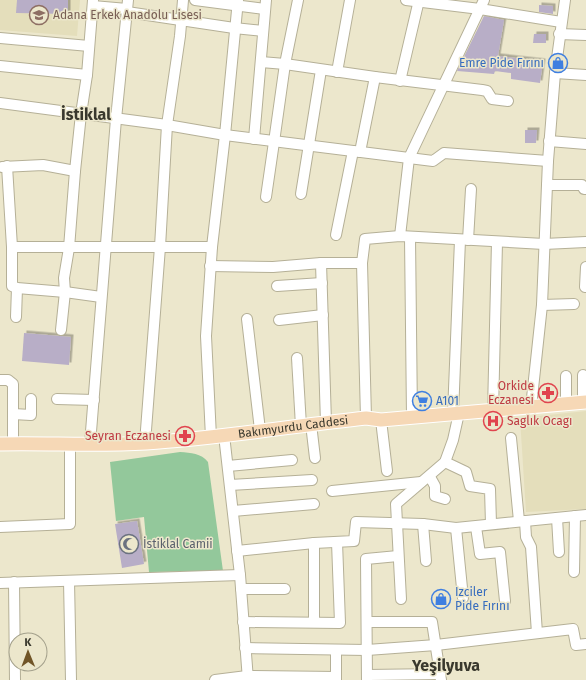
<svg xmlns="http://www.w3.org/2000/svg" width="586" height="680" font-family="'Fira Sans',sans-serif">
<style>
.built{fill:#e4debb}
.green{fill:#93c89b}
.building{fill:#b8aec7;filter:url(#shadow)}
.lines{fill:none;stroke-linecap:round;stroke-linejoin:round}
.minor-casing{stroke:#b5b097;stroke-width:12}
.major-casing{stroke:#fff;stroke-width:15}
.minor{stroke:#fff;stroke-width:10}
.major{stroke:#f6d8b6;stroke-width:13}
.labels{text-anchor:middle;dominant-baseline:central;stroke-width:3;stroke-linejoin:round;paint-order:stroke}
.education-label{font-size:12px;fill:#785e54;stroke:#ece7cc;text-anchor:start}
.shop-label{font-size:12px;fill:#366cbe;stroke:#ece7cc;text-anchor:start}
.health-label{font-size:12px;fill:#be3a42;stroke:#ece7cc;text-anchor:end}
.street-label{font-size:12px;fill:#39382d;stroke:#ece7cc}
.worship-label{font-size:12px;fill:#5b616d;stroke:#ece7cc;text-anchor:start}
.district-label{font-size:16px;font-weight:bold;fill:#39382d;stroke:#ece7cc}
</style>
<defs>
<filter id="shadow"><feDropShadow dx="2.5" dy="-2.5" stdDeviation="0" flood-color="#0004"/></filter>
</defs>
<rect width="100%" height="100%" fill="#ece7cc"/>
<g class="built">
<polygon points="0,0 80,0 77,36 0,30"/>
<polygon points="586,411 586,509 526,512 520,418"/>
</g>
<path class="green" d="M180 452C191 453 201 453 208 462L223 571 149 572 144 517 116 521 110 462Z"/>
<g class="building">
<polygon points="17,0 68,0 68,14 16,13"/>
<polygon points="539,5 553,6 553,14 539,12"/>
<polygon points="484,16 504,20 498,56 543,61 540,83 511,79 511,73 495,71 494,74 457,71"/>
<polygon points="534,34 546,34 546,43 533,43"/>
<polygon points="525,130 537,130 536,143 525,143"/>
<polygon points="24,333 71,337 69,365 22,361"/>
<polygon points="137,521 144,564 122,568 115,524"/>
</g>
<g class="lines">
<g class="minor-casing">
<g id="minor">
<polyline points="195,0 265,9"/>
<polyline points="406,0 480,9 561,22"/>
<polyline points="93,6 127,9"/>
<polyline points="127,12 234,28 263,31"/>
<polyline points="559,34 586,35"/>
<polyline points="0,38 89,46"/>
<polyline points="261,62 285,64 375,77 482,90 487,91 492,99 508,101"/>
<polyline points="0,66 87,75"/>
<polyline points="337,72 350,0"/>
<polyline points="555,73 586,75"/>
<polyline points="400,81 419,0"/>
<polyline points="0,103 167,125 225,135 433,161 444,153 548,161"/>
<polyline points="254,139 266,0"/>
<polyline points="549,141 586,144"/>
<polyline points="274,142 285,64 298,0"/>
<polyline points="360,152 375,77"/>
<polyline points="7,166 12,247 12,286 17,288 65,292 101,297"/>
<polyline points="2,167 43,165 75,171"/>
<polyline points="547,185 582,185 584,189 586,189"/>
<polyline points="301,194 321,70"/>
<polyline points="266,197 274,142"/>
<polyline points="336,235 353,151"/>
<polyline points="400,236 409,158 484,0"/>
<polyline points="410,237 412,417"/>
<polyline points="468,240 471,189"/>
<polyline points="12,247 212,247"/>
<polyline points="321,263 326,423"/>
<polyline points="210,266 273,267 321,263 362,263"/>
<polyline points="277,286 322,283"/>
<polyline points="585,287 586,267"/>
<polyline points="542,305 574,304"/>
<polyline points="16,317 17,288"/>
<polyline points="247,319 260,430"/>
<polyline points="279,320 323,315"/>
<polyline points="61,330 65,292 64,278 69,248 75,171 81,114 87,75 93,0"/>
<polyline points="297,358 301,426"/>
<polyline points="0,380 8,380 13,384 13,444"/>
<polyline points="57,399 94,400"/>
<polyline points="583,402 583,375"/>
<polyline points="566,404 566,376"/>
<polyline points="531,407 542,305 548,161 555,73 565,0"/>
<polyline points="493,411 497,242"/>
<polyline points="13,414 31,415 31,399"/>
<polyline points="453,414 460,240"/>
<polyline points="366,418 362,263 365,239 400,236 544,244 586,242"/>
<polyline points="381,420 387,471"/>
<polyline points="311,424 315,458"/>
<polyline points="224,435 240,575 248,680"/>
<polyline points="211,437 206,336 212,247 225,135 238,0"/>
<polyline points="511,438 519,521"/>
<polyline points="145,443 160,247 167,125 180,36 183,0"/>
<polyline points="90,444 116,119 128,0"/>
<polyline points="445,462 466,472 470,486 490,489 491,524"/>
<polyline points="228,466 292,460"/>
<polyline points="430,477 435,486 435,496 445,499"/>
<polyline points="230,485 312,480"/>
<polyline points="332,491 421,482"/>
<polyline points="233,511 314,504"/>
<polyline points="557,518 559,552"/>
<polyline points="525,521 526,537 531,547 537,633"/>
<polyline points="423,524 426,561"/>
<polyline points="0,527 70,524 70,445"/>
<polyline points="476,527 480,554 500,552 505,601"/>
<polyline points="456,528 463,598"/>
<polyline points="314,543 314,622"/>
<polyline points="237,551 314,543 354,541 356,522 423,524 456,528 586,515"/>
<polyline points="574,572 575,516"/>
<polyline points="69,581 71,680"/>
<polyline points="14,582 15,680"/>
<polyline points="0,583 240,575"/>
<polyline points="241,589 285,589"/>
<polyline points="401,599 396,504 445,462 453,440 459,413"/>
<polyline points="243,622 340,623 337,542"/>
<polyline points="367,622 432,622 441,680"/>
<polyline points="245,648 367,650 436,645 573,629 576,645 586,644"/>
<polyline points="367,675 439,674"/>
<polyline points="215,680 247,676 336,677"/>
<polyline points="336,680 336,650"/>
<polyline points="367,680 366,559 398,556"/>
</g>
</g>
<g class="major-casing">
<g id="major">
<path id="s1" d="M0 444C49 443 97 446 146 443 220 438 293 426 366 418L381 420 586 402"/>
</g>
</g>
<use href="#minor" class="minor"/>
<use href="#major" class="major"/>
</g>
<defs>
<g id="school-ring" transform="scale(1)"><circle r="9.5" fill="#ece7cc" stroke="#8d6e63" stroke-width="1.5"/><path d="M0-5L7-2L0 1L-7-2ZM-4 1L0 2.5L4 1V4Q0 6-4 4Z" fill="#8d6e63"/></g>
<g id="shop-ring" transform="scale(1)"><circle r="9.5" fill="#ece7cc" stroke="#3f7fe0" stroke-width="1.5"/><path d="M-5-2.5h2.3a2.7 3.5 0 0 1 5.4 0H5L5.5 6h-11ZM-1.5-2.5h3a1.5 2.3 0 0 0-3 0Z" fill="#3f7fe0"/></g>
<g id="pharmacy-ring" transform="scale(1)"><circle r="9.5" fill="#ece7cc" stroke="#e0444e" stroke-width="1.5"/><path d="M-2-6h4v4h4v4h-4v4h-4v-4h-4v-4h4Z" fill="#e0444e"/></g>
<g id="supermarket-ring" transform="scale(1)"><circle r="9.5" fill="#ece7cc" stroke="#3f7fe0" stroke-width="1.5"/><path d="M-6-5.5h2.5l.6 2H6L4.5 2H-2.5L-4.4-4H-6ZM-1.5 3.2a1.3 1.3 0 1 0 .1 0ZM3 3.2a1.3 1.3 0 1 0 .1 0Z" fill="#3f7fe0"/></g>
<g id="hospital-ring" transform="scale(1)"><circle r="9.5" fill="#ece7cc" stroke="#e0444e" stroke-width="1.5"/><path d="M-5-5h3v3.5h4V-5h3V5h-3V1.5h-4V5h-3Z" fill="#e0444e"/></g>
<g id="mosque-ring" transform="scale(1)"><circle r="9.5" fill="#ece7cc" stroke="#6b7280" stroke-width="1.5"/><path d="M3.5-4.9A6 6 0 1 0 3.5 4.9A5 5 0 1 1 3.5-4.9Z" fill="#6b7280"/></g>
</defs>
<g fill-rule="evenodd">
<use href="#school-ring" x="39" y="15"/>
<use href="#shop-ring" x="558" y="63"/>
<use href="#pharmacy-ring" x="548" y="393"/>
<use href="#supermarket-ring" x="422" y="401"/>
<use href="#hospital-ring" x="493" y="421"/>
<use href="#pharmacy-ring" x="185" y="436"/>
<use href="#mosque-ring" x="129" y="544"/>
<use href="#shop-ring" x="441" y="599"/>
</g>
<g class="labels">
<g class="education-label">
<text x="53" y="15">Adana Erkek Anadolu Lisesi</text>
</g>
<g class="shop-label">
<text x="544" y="63" text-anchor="end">Emre Pide Fırını</text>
<text x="436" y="401">A101</text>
<text x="455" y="592">Izciler<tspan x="455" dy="14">Pide Fırını</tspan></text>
</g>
<g class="health-label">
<text x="534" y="386">Orkide<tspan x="534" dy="14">Eczanesi</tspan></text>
<text x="507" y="421" text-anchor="start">Saglık Ocagı</text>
<text x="171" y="436">Seyran Eczanesi</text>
</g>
<g class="street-label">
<text stroke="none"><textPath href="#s1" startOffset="294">Bakımyurdu Caddesi</textPath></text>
</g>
<g class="worship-label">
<text x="143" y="544">İstiklal Camii</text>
</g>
<g class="district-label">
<text x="86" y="114">İstiklal</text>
<text x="446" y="665">Yeşilyuva</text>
</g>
</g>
<g transform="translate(28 652) rotate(359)"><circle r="19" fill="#ece7cc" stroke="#a4a18c"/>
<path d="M0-3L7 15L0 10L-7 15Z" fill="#715527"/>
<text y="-6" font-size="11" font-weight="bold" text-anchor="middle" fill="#39382d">K</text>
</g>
</svg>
